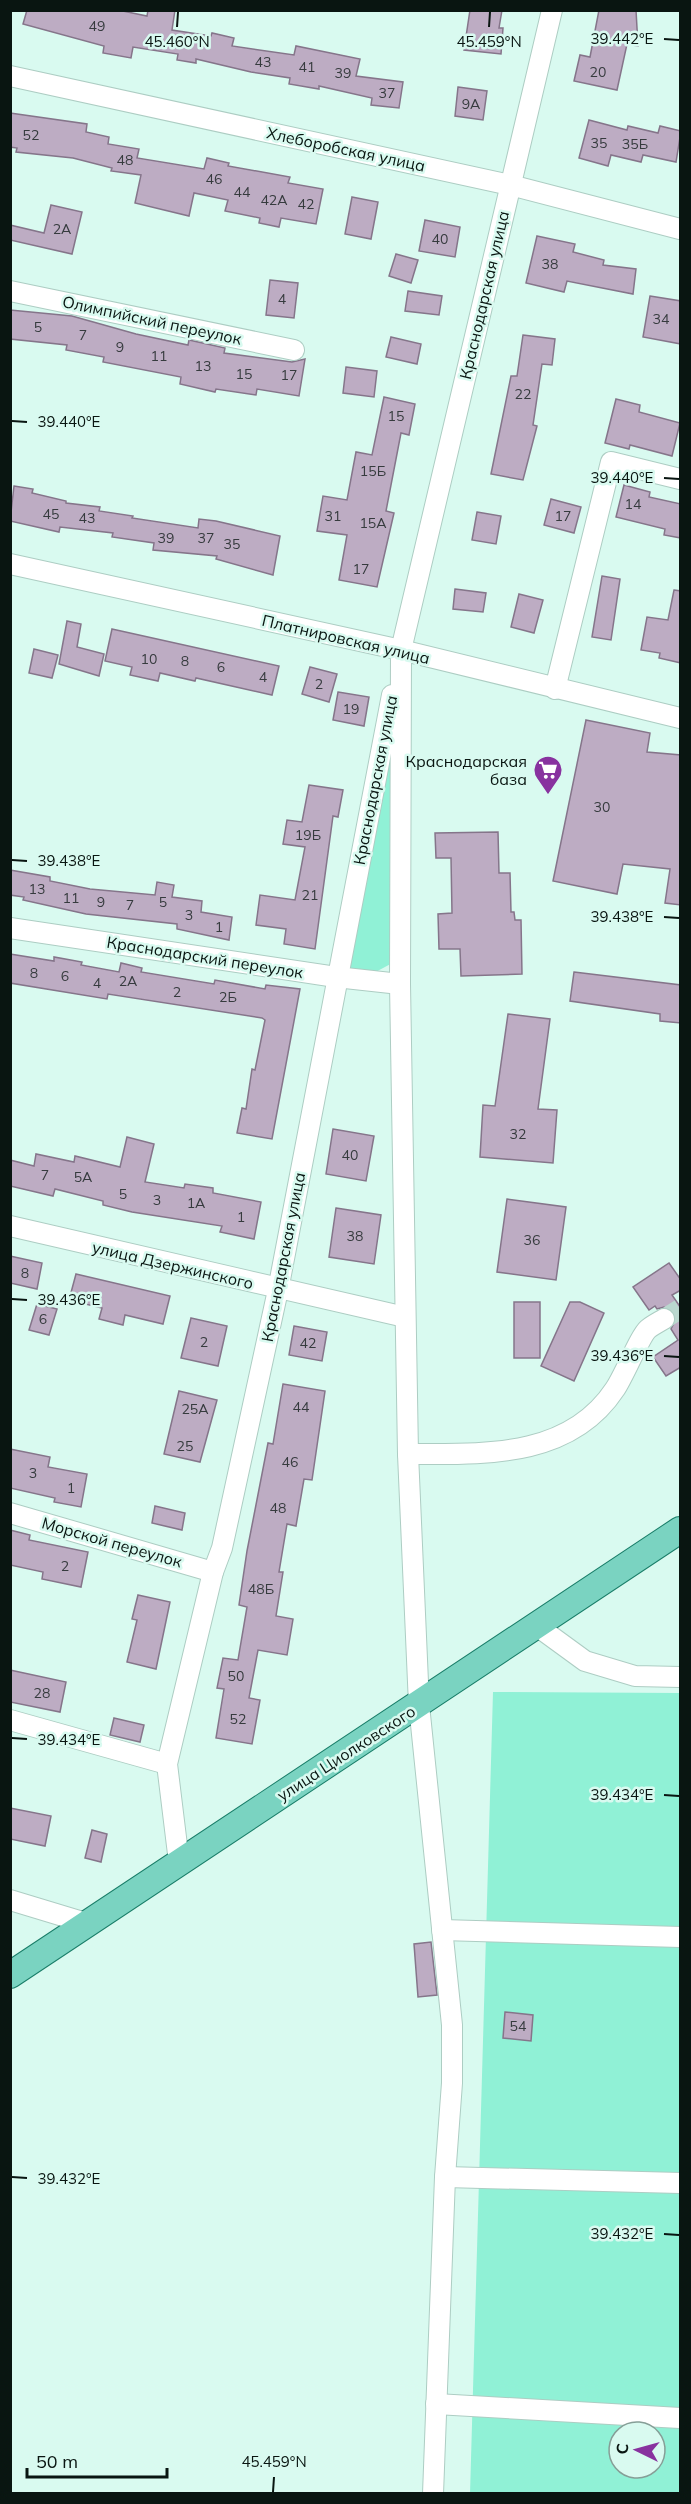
<svg xmlns="http://www.w3.org/2000/svg" width="691" height="2504" font-family="Mulish,sans-serif">
<style>
.green{fill:#90f1d6;fill-rule:evenodd}
.building{fill:#bdacc3;stroke:#85758a;stroke-width:1.5}
.lines{fill:none;stroke-linecap:round;stroke-linejoin:round}
.minor-tunnel{stroke:#bad8cf;stroke-width:20;stroke-dasharray:20 10;stroke-linecap:butt}
.minor-casing{stroke:#adcdc3;stroke-width:22}
.major-casing{stroke:#197d68;stroke-width:28}
.minor{stroke:#fff;stroke-width:20}
.major{stroke:#7ad3c1;stroke-width:26}
.ticks{fill:none;stroke:#091511;stroke-width:2}
.labels{text-anchor:middle;dominant-baseline:central;stroke-width:5;stroke-linejoin:round;paint-order:stroke}
.number-label{font-size:14px;fill:#363b3e}
.street-label{font-size:16px;fill:#091511;stroke:#d9faf0}
.poi-label{font-size:16px;fill:#091511;stroke:#d9faf0;text-anchor:end}
.ticks-label{font-size:15px;text-anchor:middle;fill:#091511;stroke:#d9faf0;stroke-width:5;stroke-linejoin:round;paint-order:stroke}
</style>
<rect width="100%" height="100%" fill="#d9faf0"/>
<g class="green">
<polygon points="391,738 398,960 370,975 347,969"/>
<path d="M493 1692 680 1693V2493L470 2494ZM619 2432H655V2468H619Z"/>
</g>
<g class="building">
<polygon points="27,10 118,10 147,16 148,10 175,10 172,30 211,36 212,33 234,38 232,46 294,55 296,46 360,59 356,76 403,82 399,108 371,105 372,98 319,86 319,89 289,84 290,78 251,72 196,59 196,63 177,60 178,54 133,47 131,58 103,53 104,46 23,24"/>
<polygon points="470,10 502,10 499,28 503,28 501,54 464,50"/>
<polygon points="599,10 636,10 638,46 627,44 617,90 574,81 580,55 590,57"/>
<polygon points="458,87 487,91 483,120 455,116"/>
<polygon points="10,113 87,124 86,132 109,137 108,144 139,149 137,158 204,169 207,158 229,163 228,166 290,177 288,183 323,189 316,224 281,218 279,227 259,223 260,218 225,211 228,200 194,193 189,216 135,203 141,175 111,171 112,168 73,158 16,152 17,148 10,147"/>
<polygon points="589,120 627,130 628,126 658,133 660,126 681,131 676,162 643,155 641,162 611,155 608,166 579,158"/>
<polygon points="352,197 378,202 371,239 345,234"/>
<polygon points="51,205 82,212 72,254 10,240 10,225 44,233"/>
<polygon points="425,220 460,227 455,257 419,251"/>
<polygon points="537,236 575,244 573,252 604,260 603,265 636,269 633,294 567,281 564,292 526,283"/>
<polygon points="396,254 418,260 411,283 389,276"/>
<polygon points="270,280 298,283 294,318 266,315"/>
<polygon points="408,291 442,296 439,315 405,311"/>
<polygon points="650,296 681,301 681,344 643,337"/>
<polygon points="10,310 72,316 136,334 188,345 189,340 225,348 224,353 292,362 305,359 299,396 257,389 256,395 216,389 215,392 180,384 181,377 103,362 104,357 66,350 67,345 10,339"/>
<polygon points="523,335 555,339 552,365 542,364 533,425 537,426 523,480 491,474 511,376 517,376"/>
<polygon points="391,337 421,344 417,364 386,357"/>
<polygon points="346,367 377,371 374,397 343,393"/>
<polygon points="384,397 415,404 409,435 401,433 386,511 394,513 377,587 339,580 347,535 317,531 323,496 347,500 356,452 372,455"/>
<polygon points="616,399 640,405 639,412 680,423 672,456 630,445 629,449 605,443"/>
<polygon points="624,485 650,492 649,497 681,504 681,538 664,535 665,529 616,517"/>
<polygon points="14,486 33,489 32,493 66,501 66,503 100,507 99,511 133,516 132,518 198,528 199,519 216,521 280,536 273,575 216,559 217,556 153,550 154,543 112,537 113,533 60,527 59,532 10,521"/>
<polygon points="551,499 581,507 574,533 544,525"/>
<polygon points="477,512 501,516 496,544 472,540"/>
<polygon points="602,576 620,579 611,640 592,637"/>
<polygon points="455,589 486,593 483,612 453,609"/>
<polygon points="674,590 681,591 681,663 659,658 660,653 641,650 647,617 668,620"/>
<polygon points="519,594 543,600 534,633 511,627"/>
<polygon points="67,621 81,624 77,647 104,654 99,676 59,664"/>
<polygon points="112,629 279,666 272,695 196,678 195,681 160,673 158,681 130,675 132,667 105,661"/>
<polygon points="34,649 58,655 52,678 29,673"/>
<polygon points="310,667 337,674 329,702 302,694"/>
<polygon points="338,692 369,697 364,726 333,720"/>
<polygon points="586,720 650,733 647,752 681,755 681,905 665,903 670,869 623,864 617,894 553,881"/>
<polygon points="309,785 343,790 338,817 333,816 315,949 284,944 286,929 256,925 260,895 295,900 305,847 283,844 287,820 302,822"/>
<polygon points="498,832 499,873 510,873 511,912 514,912 515,920 521,920 522,974 461,976 460,949 439,949 438,914 452,913 451,858 436,858 435,833"/>
<polygon points="10,870 50,877 50,881 90,889 155,895 157,882 174,885 172,897 202,901 201,912 232,917 229,940 177,929 177,924 86,914 23,900 24,897 10,895"/>
<polygon points="10,954 54,961 54,957 82,962 81,965 119,972 121,963 142,968 141,972 214,984 215,980 265,989 266,985 300,989 272,1139 237,1133 242,1108 246,1109 252,1069 255,1070 265,1020 262,1018 108,994 107,999 10,983"/>
<polygon points="574,972 681,985 681,1023 660,1021 660,1014 570,1001"/>
<polygon points="508,1014 550,1019 538,1109 557,1110 553,1163 480,1157 483,1105 495,1106"/>
<polygon points="333,1129 374,1136 366,1181 326,1174"/>
<polygon points="127,1137 154,1144 145,1182 184,1188 185,1184 213,1188 213,1193 261,1202 254,1239 220,1232 222,1226 132,1212 103,1205 103,1201 55,1189 53,1196 10,1186 10,1160 34,1166 36,1154 74,1162 75,1156 120,1167"/>
<polygon points="507,1199 566,1207 556,1280 497,1272"/>
<polygon points="336,1208 381,1215 374,1264 329,1257"/>
<polygon points="10,1256 42,1263 37,1289 10,1283"/>
<polygon points="669,1263 681,1280 681,1290 672,1295 681,1308 681,1367 666,1376 653,1357 678,1340 671,1329 676,1319 675,1313 664,1307 657,1309 655,1306 649,1310 633,1287"/>
<polygon points="76,1274 170,1296 163,1324 125,1315 123,1325 99,1319 102,1308 69,1300"/>
<rect x="514" y="1302" width="26" height="56"/>
<polygon points="570,1302 580,1302 604,1313 574,1381 541,1366"/>
<polygon points="37,1304 57,1309 49,1335 29,1330"/>
<polygon points="191,1318 227,1326 218,1366 181,1358"/>
<polygon points="294,1326 327,1332 322,1361 289,1355"/>
<polygon points="283,1384 325,1391 312,1480 304,1479 296,1526 287,1524 279,1572 283,1572 276,1616 293,1619 287,1655 258,1650 249,1698 260,1700 252,1744 216,1738 224,1689 217,1688 223,1658 238,1660 247,1607 239,1605 247,1551 268,1443 273,1444"/>
<polygon points="179,1391 217,1400 200,1462 164,1454"/>
<polygon points="10,1449 50,1457 48,1467 87,1474 81,1507 54,1502 55,1498 10,1488"/>
<polygon points="155,1506 185,1513 182,1530 152,1523"/>
<polygon points="10,1530 30,1535 29,1540 88,1552 81,1587 42,1579 43,1572 10,1565"/>
<polygon points="138,1595 170,1602 156,1669 127,1662 137,1620 132,1619"/>
<polygon points="10,1670 66,1682 60,1712 10,1702"/>
<polygon points="114,1718 144,1725 140,1742 110,1735"/>
<polygon points="10,1808 51,1816 45,1846 10,1839"/>
<polygon points="92,1830 107,1834 101,1862 85,1858"/>
<polygon points="431,1942 437,1995 418,1997 414,1944"/>
<polygon points="505,2012 533,2015 531,2041 503,2038"/>
</g>
<g class="lines">
<polyline class="minor-tunnel" points="664,1319 680,1309"/>
<g class="minor-casing">
<g id="minor">
<polyline points="10,76 510,185 680,229"/>
<polyline points="10,291 294,350"/>
<polyline points="10,564 401,650 680,718"/>
<polyline points="555,689 611,462 680,479"/>
<polyline points="10,928 336,977 400,984"/>
<polyline points="10,1226 405,1317"/>
<path d="M408 1454C483 1454 569 1459 615 1389 624 1376 640 1336 648 1329 653 1325 659 1322 664 1319"/>
<polyline points="10,1513 213,1572"/>
<polyline points="537,1626 585,1661 635,1676 680,1677"/>
<polyline points="10,1720 167,1764"/>
<polyline points="179,1862 167,1764 213,1572 222,1548 278,1290 392,695"/>
<polyline points="10,1900 86,1923"/>
<polyline points="442,1930 680,1937"/>
<polyline points="445,2177 680,2183"/>
<polyline points="436,2404 680,2418"/>
<polyline points="433,2494 445,2177 452,2083 452,2025 419,1705 408,1454 400,984 401,650 552,10"/>
</g>
</g>
<g class="major-casing">
<polyline id="major" points="10,1975 680,1530"/>
</g>
<use href="#minor" class="minor"/>
<use href="#major" class="major"/>
</g>
<path class="ticks" d="M177 27 178 12M489 27 490 12M664 39 679 40M12 421 27 422M664 478 679 479M12 860 27 861M664 917 679 918M12 1299 27 1300M664 1356 679 1357M12 1738 27 1739M664 1795 679 1796M12 2177 27 2178M664 2234 679 2235M273 2492 274 2477"/>
<defs>
<g id="supermarket-pin" transform="scale(1.5)"><path d="M0 17L-7.5 6A9.5 9.5 0 1 1 7.5 6Z" fill="#88329f" stroke="#d9faf0"/><path d="M-6-5.5h2.5l.6 2H6L4.5 2H-2.5L-4.4-4H-6ZM-1.5 3.2a1.3 1.3 0 1 0 .1 0ZM3 3.2a1.3 1.3 0 1 0 .1 0Z" fill="#fff"/></g>
</defs>
<g fill-rule="evenodd">
<use href="#supermarket-pin" x="548" y="770"/>
</g>
<g class="labels">
<g class="number-label">
<text x="97" y="26">49</text>
<text x="263" y="62">43</text>
<text x="307" y="67">41</text>
<text x="598" y="72">20</text>
<text x="343" y="73">39</text>
<text x="387" y="93">37</text>
<text x="471" y="104">9А</text>
<text x="31" y="135">52</text>
<text x="599" y="143">35</text>
<text x="635" y="144">35Б</text>
<text x="125" y="160">48</text>
<text x="214" y="179">46</text>
<text x="242" y="192">44</text>
<text x="274" y="200">42А</text>
<text x="306" y="204">42</text>
<text x="62" y="229">2А</text>
<text x="440" y="239">40</text>
<text x="550" y="264">38</text>
<text x="282" y="299">4</text>
<text x="661" y="319">34</text>
<text x="38" y="327">5</text>
<text x="83" y="335">7</text>
<text x="120" y="347">9</text>
<text x="159" y="356">11</text>
<text x="203" y="366">13</text>
<text x="244" y="374">15</text>
<text x="289" y="375">17</text>
<text x="523" y="394">22</text>
<text x="396" y="416">15</text>
<text x="373" y="471">15Б</text>
<text x="633" y="504">14</text>
<text x="51" y="514">45</text>
<text x="333" y="516">31</text>
<text x="563" y="516">17</text>
<text x="87" y="518">43</text>
<text x="373" y="523">15А</text>
<text x="166" y="538">39</text>
<text x="206" y="538">37</text>
<text x="232" y="544">35</text>
<text x="361" y="569">17</text>
<text x="149" y="659">10</text>
<text x="185" y="661">8</text>
<text x="221" y="667">6</text>
<text x="263" y="677">4</text>
<text x="319" y="684">2</text>
<text x="351" y="709">19</text>
<text x="602" y="807">30</text>
<text x="308" y="835">19Б</text>
<text x="37" y="889">13</text>
<text x="310" y="895">21</text>
<text x="71" y="898">11</text>
<text x="101" y="902">9</text>
<text x="163" y="902">5</text>
<text x="130" y="905">7</text>
<text x="189" y="915">3</text>
<text x="219" y="927">1</text>
<text x="34" y="973">8</text>
<text x="65" y="976">6</text>
<text x="128" y="981">2А</text>
<text x="97" y="983">4</text>
<text x="177" y="992">2</text>
<text x="228" y="997">2Б</text>
<text x="518" y="1134">32</text>
<text x="350" y="1155">40</text>
<text x="45" y="1175">7</text>
<text x="83" y="1177">5А</text>
<text x="123" y="1194">5</text>
<text x="157" y="1200">3</text>
<text x="196" y="1203">1А</text>
<text x="241" y="1217">1</text>
<text x="355" y="1236">38</text>
<text x="532" y="1240">36</text>
<text x="25" y="1273">8</text>
<text x="43" y="1319">6</text>
<text x="204" y="1342">2</text>
<text x="308" y="1343">42</text>
<text x="301" y="1407">44</text>
<text x="195" y="1409">25А</text>
<text x="185" y="1446">25</text>
<text x="290" y="1462">46</text>
<text x="33" y="1473">3</text>
<text x="71" y="1488">1</text>
<text x="278" y="1508">48</text>
<text x="65" y="1566">2</text>
<text x="261" y="1589">48Б</text>
<text x="236" y="1676">50</text>
<text x="42" y="1693">28</text>
<text x="238" y="1719">52</text>
<text x="518" y="2026">54</text>
</g>
<g class="street-label">
<text transform="translate(346 149) rotate(12)">Хлеборобская улица</text>
<text transform="translate(484 295) rotate(-77)">Краснодарская улица</text>
<text transform="translate(152 320) rotate(12)">Олимпийский переулок</text>
<text transform="translate(346 639) rotate(13)">Платнировская улица</text>
<text transform="translate(375 780) rotate(-79)">Краснодарская улица</text>
<text transform="translate(205 957) rotate(9)">Краснодарский переулок</text>
<text transform="translate(283 1257) rotate(-79)">Краснодарская улица</text>
<text transform="translate(173 1265) rotate(13)">улица Дзержинского</text>
<text transform="translate(112 1542) rotate(16)">Морской переулок</text>
<text transform="translate(346 1753) rotate(-33)">улица Циолковского</text>
</g>
<g class="poi-label">
<text x="527" y="761">Краснодарская<tspan x="527" dy="18">база</tspan></text>
</g>
</g>
<g class="ticks-label">
<text x="622" y="44">39.442°E</text>
<text x="489" y="47">45.459°N</text>
<text x="177" y="47">45.460°N</text>
<text x="69" y="427">39.440°E</text>
<text x="622" y="483">39.440°E</text>
<text x="69" y="866">39.438°E</text>
<text x="622" y="922">39.438°E</text>
<text x="69" y="1305">39.436°E</text>
<text x="622" y="1361">39.436°E</text>
<text x="69" y="1745">39.434°E</text>
<text x="622" y="1800">39.434°E</text>
<text x="69" y="2184">39.432°E</text>
<text x="622" y="2239">39.432°E</text>
<text x="274" y="2467">45.459°N</text>
</g>
<rect width="691" height="2504" fill="none" stroke="#091511" stroke-width="24"/>
<g transform="translate(637 2450) rotate(275)"><circle r="28" fill="#d9faf0" stroke="#869e97" stroke-width="1.5"/>
<path d="M0-4.5L10 22L0 15L-10 22Z" fill="#88329f"/>
<text y="-9" font-size="16" font-weight="bold" text-anchor="middle" fill="#091511">С</text>
</g>
<path d="M27 2468v9h140v-9" fill="none" stroke="#091511" stroke-width="3"/>
<text x="36" y="2468" font-size="18" fill="#091511" stroke="#d9faf0" stroke-width="4.5" paint-order="stroke">50 m</text>
</svg>
